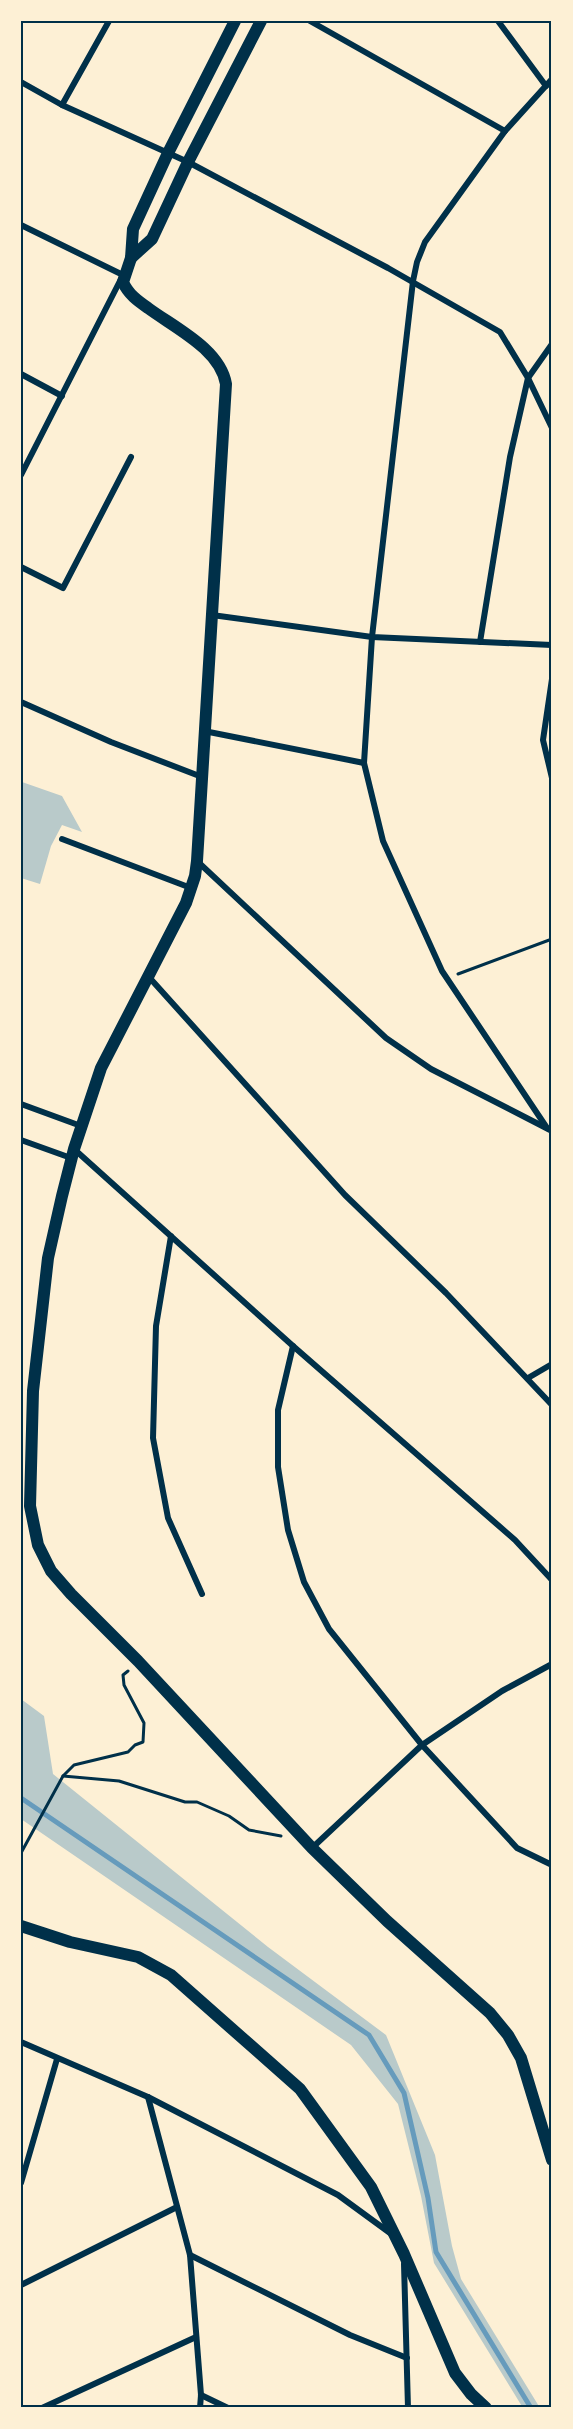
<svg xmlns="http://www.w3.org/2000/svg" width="573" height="2429" font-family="Rubik,sans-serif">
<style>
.green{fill:#b9caca}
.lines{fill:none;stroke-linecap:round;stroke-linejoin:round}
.stream{stroke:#669bbc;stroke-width:5}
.path{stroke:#003049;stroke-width:3}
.minor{stroke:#003049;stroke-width:6}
.secondary{stroke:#003049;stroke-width:12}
.neatline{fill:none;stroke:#003049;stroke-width:2}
</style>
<rect width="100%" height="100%" fill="#fdf0d5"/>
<g class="green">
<polygon points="22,782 62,796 82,832 62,825 51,846 40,884 21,878"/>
<polygon points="21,1699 44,1716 53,1774 268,1947 386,2035 435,2155 452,2246 461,2279 540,2408 523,2408 434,2263 421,2196 398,2104 351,2045 21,1819"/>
</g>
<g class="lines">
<polyline class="stream" points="21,1798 369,2035 404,2093 428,2198 436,2252 531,2408"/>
<g class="path">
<polyline points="458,974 552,939"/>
<polyline points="63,1776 119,1781 185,1802 197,1802 229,1816 249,1830 281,1836"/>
<polyline points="21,1853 63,1776 74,1765 128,1752 135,1745 143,1742 144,1723 124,1685 123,1675 128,1671"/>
</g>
<g class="minor">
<polyline points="310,21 505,131"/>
<polyline points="498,21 546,86"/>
<polyline points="21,82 62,105 188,162 388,268 500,332 528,378 552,428"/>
<polyline points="62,105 109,21"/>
<polyline points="21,225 123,275 21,475"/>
<polyline points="21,374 62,396"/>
<polyline points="21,567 63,588 131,457"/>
<polyline points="212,615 372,637 552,645"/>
<polyline points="480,642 510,457 528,378 552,344"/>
<polyline points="552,679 543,740 552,778"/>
<polyline points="21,702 111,742 202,777"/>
<polyline points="204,731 364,763"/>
<polyline points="62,839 191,888"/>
<polyline points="197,861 386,1038 431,1069 552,1131"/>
<polyline points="148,976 345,1195 446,1293 552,1405"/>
<polyline points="21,1104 81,1126"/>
<polyline points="547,1128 442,971 383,841 364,763 372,637 413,281 417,262 425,242 505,131 552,79"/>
<polyline points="21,1140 71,1158"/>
<polyline points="74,1149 293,1346 515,1540 552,1580"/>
<polyline points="171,1236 156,1326 153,1438 168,1518 202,1594"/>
<polyline points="293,1346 278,1410 278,1467 288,1530 304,1582 329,1629 422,1745 517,1848 552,1865"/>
<polyline points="528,1378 552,1364"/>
<polyline points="312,1848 422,1745 502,1691 552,1664"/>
<polyline points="21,2042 148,2097 338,2195 390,2233"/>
<polyline points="148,2097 190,2255 201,2395 200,2408"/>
<polyline points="21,2183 57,2059"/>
<polyline points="190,2255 350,2335 407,2358"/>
<polyline points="404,2264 408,2408"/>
<polyline points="21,2285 177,2207"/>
<polyline points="201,2395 228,2408"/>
<polyline points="42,2408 196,2337"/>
</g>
<g class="secondary">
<path d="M235 21 168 153 133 229 131 258 123 282C128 294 138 301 148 308 175 328 220 349 226 384L197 861 195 876 186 903 101 1068 74 1149 62 1196 48 1258 33 1391 30 1506 38 1545 51 1571 71 1594 138 1661 312 1848 387 1921 490 2013 508 2035 521 2058 552 2160"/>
<polyline points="131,258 152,239 188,162 261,21"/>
<polyline points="21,1926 70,1942 138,1957 171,1975 300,2089 371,2187 404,2254 455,2373 471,2394 486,2408"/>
</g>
</g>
<rect width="573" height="2429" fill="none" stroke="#fdf0d5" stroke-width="45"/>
<rect x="22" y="22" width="528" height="2384" class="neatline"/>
</svg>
